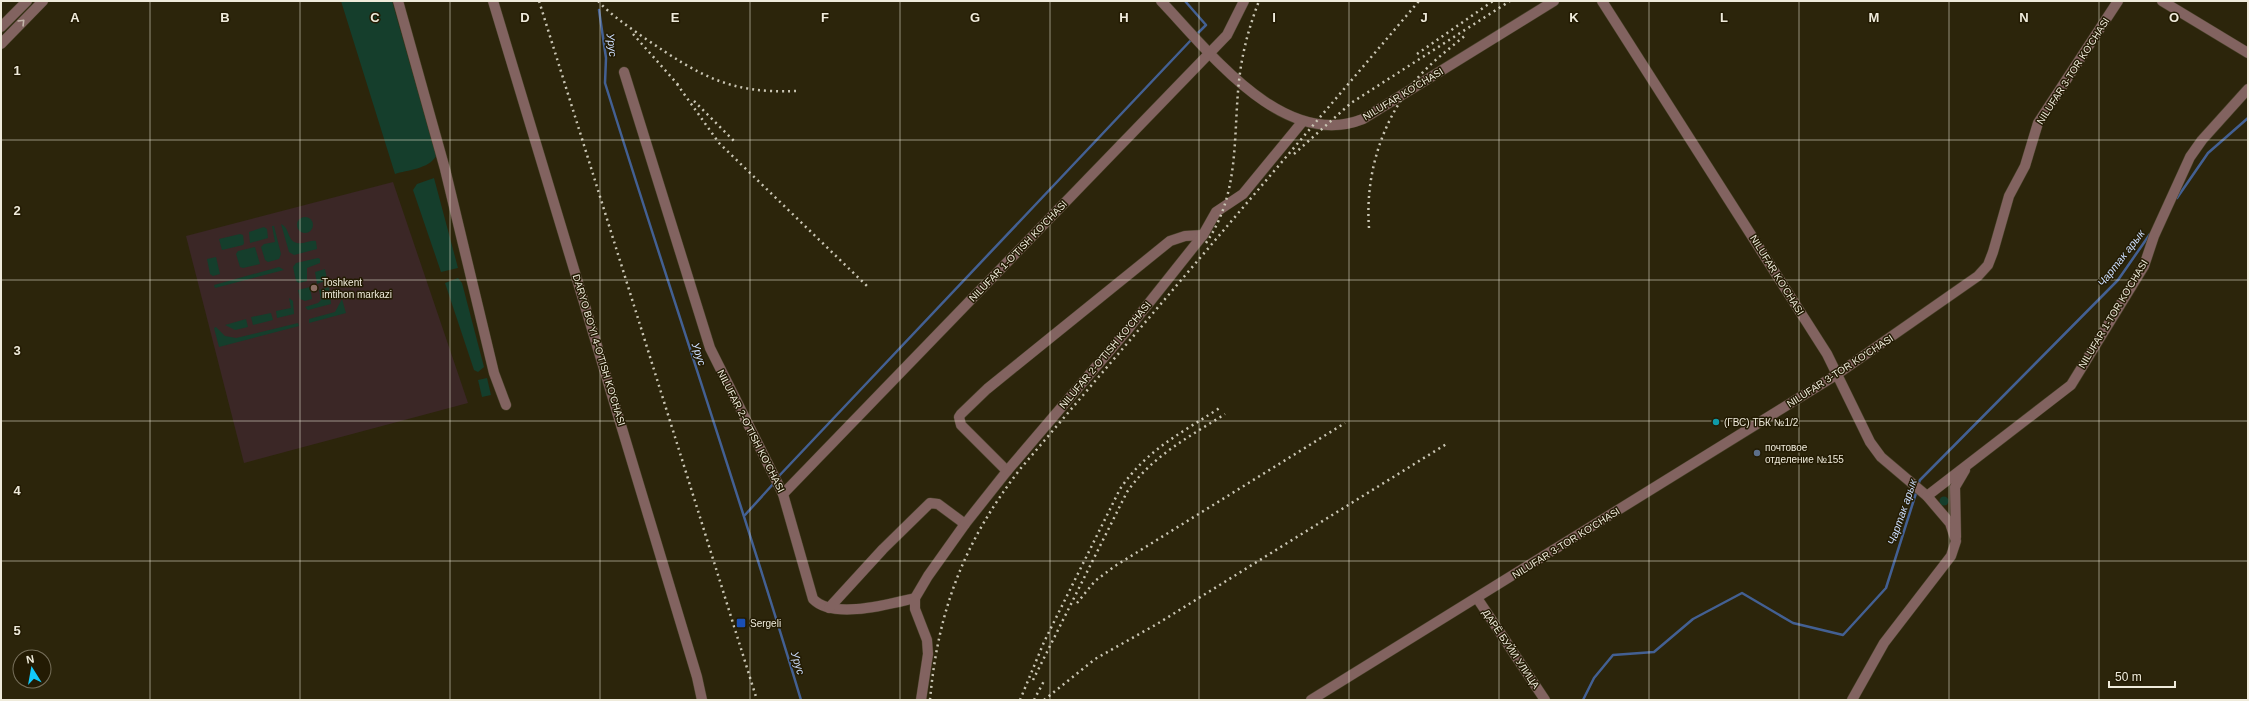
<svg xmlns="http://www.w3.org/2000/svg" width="2249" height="701" font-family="Helvetica,sans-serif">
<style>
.education{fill:#3b2726}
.grass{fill:#153e2c}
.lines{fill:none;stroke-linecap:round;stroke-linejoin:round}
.stream{stroke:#436093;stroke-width:2.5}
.minor-casing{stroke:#474128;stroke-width:11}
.minor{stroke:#826360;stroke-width:10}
.rail{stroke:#cac6b4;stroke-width:2.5;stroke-dasharray:2 4;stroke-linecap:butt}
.oneway{stroke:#c3b5aa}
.grid{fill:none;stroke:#efebdb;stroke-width:1;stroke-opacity:0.55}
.education-dot{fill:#8d6e63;stroke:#231b03;stroke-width:1.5}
.culture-dot{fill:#0f9aa8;stroke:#231b03;stroke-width:1.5}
.service-dot{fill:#5c6f8a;stroke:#231b03;stroke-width:1.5}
.transit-dot{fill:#1a4fb4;stroke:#231b03;stroke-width:1.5}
.labels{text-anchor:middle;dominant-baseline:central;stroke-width:3;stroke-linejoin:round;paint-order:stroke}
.street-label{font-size:10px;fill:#efebdb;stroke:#231b03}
.poi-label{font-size:10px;fill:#efebdb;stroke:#231b03;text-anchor:start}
.water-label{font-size:11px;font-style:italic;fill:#ccdefe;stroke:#231b03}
.grid-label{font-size:13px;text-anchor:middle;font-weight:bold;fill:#efebdb;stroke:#231b03;stroke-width:3;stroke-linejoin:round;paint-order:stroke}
</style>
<rect width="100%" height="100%" fill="#2c250b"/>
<polygon class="education" points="393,182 468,403 244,463 186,236"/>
<g class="grass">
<path d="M341 1H392L436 156C429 169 407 170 395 174Z"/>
<polygon points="434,178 458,268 441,272 413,190 417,184"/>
<circle cx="305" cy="225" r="8"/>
<path d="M281 224C289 227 287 237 294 242 303 246 309 239 316 241L317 249 294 255 289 252Z"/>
<polygon points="272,226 274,226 281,254 279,259 268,262 265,260 261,247 264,244 275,242"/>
<polygon points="264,227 267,229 268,238 250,243 249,232"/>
<polygon points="240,234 243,235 244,243 243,245 222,250 219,239"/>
<polygon points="255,247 260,264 243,268 240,267 236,254 238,251"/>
<polygon points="216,257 220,274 213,276 210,274 207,259"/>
<polygon points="318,258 320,259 320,263 307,268 307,281 299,283 296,281 293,267 296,263"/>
<polygon points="279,267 284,270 215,288 214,285"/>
<polygon points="325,269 327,279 325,281 317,284 315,272"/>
<polygon points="458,278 462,283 484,367 478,372 474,370 445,283"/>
<polygon points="310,287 312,299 305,301 300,299 298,290"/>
<polygon points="329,287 331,304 308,310 305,307 318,303 321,300 319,290"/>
<polygon points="289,298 293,301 294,314 277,318 276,311 291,308"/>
<polygon points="342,299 346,313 309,323 309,319 335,312"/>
<polygon points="271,313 273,320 253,325 251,317"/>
<polygon points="246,319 248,327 235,330 225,325"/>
<polygon points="298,323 299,326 219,347 214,328 216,327 225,336 236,338"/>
<polygon points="487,378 491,395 482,397 478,380"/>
<circle cx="1944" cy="501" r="4.5"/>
</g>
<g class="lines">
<g class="stream">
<polyline points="1185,1 1206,25 1196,35"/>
<path d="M599 10 606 58 605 83C669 289 739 493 801 700"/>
<polyline points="2177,198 2208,153 2248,118"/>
<polyline points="778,477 1192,39"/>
<polyline points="1918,485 1920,480 2118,280 2150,234"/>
<polyline points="745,515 774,483"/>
<polyline points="1583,700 1594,678 1613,655 1654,652 1693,619 1742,593 1793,623 1843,635 1886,588 1917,490"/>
</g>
<g class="minor-casing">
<g id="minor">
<polyline points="398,1 445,169 494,373 506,405"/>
<polyline points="493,1 697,677 702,700"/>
<path d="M1161 1C1209 51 1283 151 1363 119L1554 1"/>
<polyline points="1602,1 1827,354 1870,442 1881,457 1927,496 1950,523 1956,541 1951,556 1884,643 1852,700"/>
<polyline points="2162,1 2248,53"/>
<polyline points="1,27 27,1"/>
<polyline points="1,44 43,1"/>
<path d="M624 72 710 348 783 494 813 599C833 620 889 604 915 598"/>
<polyline points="1007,471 961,425 959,417 961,414 987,389 1170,241 1185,236 1203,235"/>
<polyline points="783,494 1227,35 1244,1"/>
<polyline points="1927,496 2071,385 2144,266 2154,236 2190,157 2202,140 2248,89"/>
<polyline points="1956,537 1955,487 1965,470"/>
<polyline points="1477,598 1545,700"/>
<polyline points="829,608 883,549 930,503 938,504 965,524"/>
<polyline points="921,700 928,654 927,640 915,609 915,598 928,576 965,524 1007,471 1129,328 1203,235 1216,212 1243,194 1303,121"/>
<polyline points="1311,700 1836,375 1978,276 1988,265 1993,252 2009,196 2025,166 2038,123 2118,1"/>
</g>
</g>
<use href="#minor" class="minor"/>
<g class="rail">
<polyline points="539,1 757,700"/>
<path d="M598 1C612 16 629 27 646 39 699 75 729 94 796 91"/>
<polyline points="633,34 680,87"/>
<polyline points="1417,54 1493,1"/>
<polyline points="677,84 719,143 867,286"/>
<polyline points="694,101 734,141"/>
<polyline points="1294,154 1351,103 1510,1"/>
<path d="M1369 228C1365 176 1381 122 1415 81 1430 63 1449 49 1467 34"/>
<path d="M1206 243C1240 194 1233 137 1239 81 1242 53 1249 27 1259 1"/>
<polyline points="1077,603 1095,581 1115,566 1345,423"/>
<path d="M1033 680 1127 492C1152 456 1189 437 1225 414"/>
<path d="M930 700C938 609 965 540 1021 468L1419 1"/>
<path d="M1020 700 1044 642 1120 489C1147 449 1182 433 1221 407"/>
<polyline points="1034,700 1045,679"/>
<polyline points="1044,700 1095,659 1157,624 1448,443"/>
</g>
</g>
<defs><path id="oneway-chevron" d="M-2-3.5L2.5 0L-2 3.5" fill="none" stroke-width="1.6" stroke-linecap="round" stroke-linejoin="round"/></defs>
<use class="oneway" href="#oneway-chevron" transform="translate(22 22) rotate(-45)"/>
<path class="grid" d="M150 1V700M300 1V700M450 1V700M600 1V700M750 1V700M900 1V700M1050 1V700M1199 1V700M1349 1V700M1499 1V700M1649 1V700M1799 1V700M1949 1V700M2099 1V700M1 140H2248M1 280H2248M1 421H2248M1 561H2248"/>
<circle class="education-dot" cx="314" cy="288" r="4"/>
<circle class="culture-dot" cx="1716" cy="422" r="4"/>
<circle class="service-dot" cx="1757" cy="453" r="4"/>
<rect class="transit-dot" x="736" y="618" width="10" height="10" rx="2"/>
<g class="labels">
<g class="street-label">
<text transform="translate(2073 71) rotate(-57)">NILUFAR 3-TOR KO'CHASI</text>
<text transform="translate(1403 94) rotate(-31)">NILUFAR KO'CHASI</text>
<text transform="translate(1018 251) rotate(-46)">NILUFAR 1-O'TISH KO'CHASI</text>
<text transform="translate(1777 275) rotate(58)">NILUFAR KO'CHASI</text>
<text transform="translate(2113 314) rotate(-59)">NILUFAR 1-TOR KO'CHASI</text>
<text transform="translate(599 350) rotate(73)">DARYO BO'YI 4-O'TISH KO'CHASI</text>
<text transform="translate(1105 355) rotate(-50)">NILUFAR 2-O'TISH KO'CHASI</text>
<text transform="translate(1840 371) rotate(-33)">NILUFAR 3-TOR KO'CHASI</text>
<text transform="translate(751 431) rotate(63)">NILUFAR 2-O'TISH KO'CHASI</text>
<text transform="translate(1566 543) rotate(-32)">NILUFAR 3-TOR KO'CHASI</text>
<text transform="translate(1511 649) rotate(56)">ДАРЁ БУЙИ УЛИЦА</text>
</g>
<g class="poi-label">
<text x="322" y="282">Toshkent<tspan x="322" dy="12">imtihon markazi</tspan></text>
<text x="1724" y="422">(ГВС) ТБК №1/2</text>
<text x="1765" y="447">почтовое<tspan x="1765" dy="12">отделение №155</tspan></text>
<text x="750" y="623">Sergeli</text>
</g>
<g class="water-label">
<text transform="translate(612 45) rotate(83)">Урус</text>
<text transform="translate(2121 258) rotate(-52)">Чартак арык</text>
<text transform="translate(699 354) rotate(72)">Урус</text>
<text transform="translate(1902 512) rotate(-71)">Чартак арык</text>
<text transform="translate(798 663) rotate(73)">Урус</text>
</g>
</g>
<g class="grid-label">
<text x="75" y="22">A</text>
<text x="225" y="22">B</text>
<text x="375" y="22">C</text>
<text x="525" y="22">D</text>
<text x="675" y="22">E</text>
<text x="825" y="22">F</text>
<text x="975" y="22">G</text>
<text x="1124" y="22">H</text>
<text x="1274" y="22">I</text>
<text x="1424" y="22">J</text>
<text x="1574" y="22">K</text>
<text x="1724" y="22">L</text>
<text x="1874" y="22">M</text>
<text x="2024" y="22">N</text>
<text x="2174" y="22">O</text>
<text x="17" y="75">1</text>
<text x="17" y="215">2</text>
<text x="17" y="355">3</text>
<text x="17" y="495">4</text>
<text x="17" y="635">5</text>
</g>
<rect width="2249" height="701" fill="none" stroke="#efebdb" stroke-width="4"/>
<g transform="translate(32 669) rotate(349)"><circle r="19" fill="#231b03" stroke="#756e59"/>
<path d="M0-3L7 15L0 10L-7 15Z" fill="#11cafb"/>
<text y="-6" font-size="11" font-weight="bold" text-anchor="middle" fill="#efebdb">N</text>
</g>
<path d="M2109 681v6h66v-6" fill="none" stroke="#efebdb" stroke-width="2"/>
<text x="2115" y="681" font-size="12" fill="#efebdb" stroke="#231b03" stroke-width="3" paint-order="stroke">50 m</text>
</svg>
